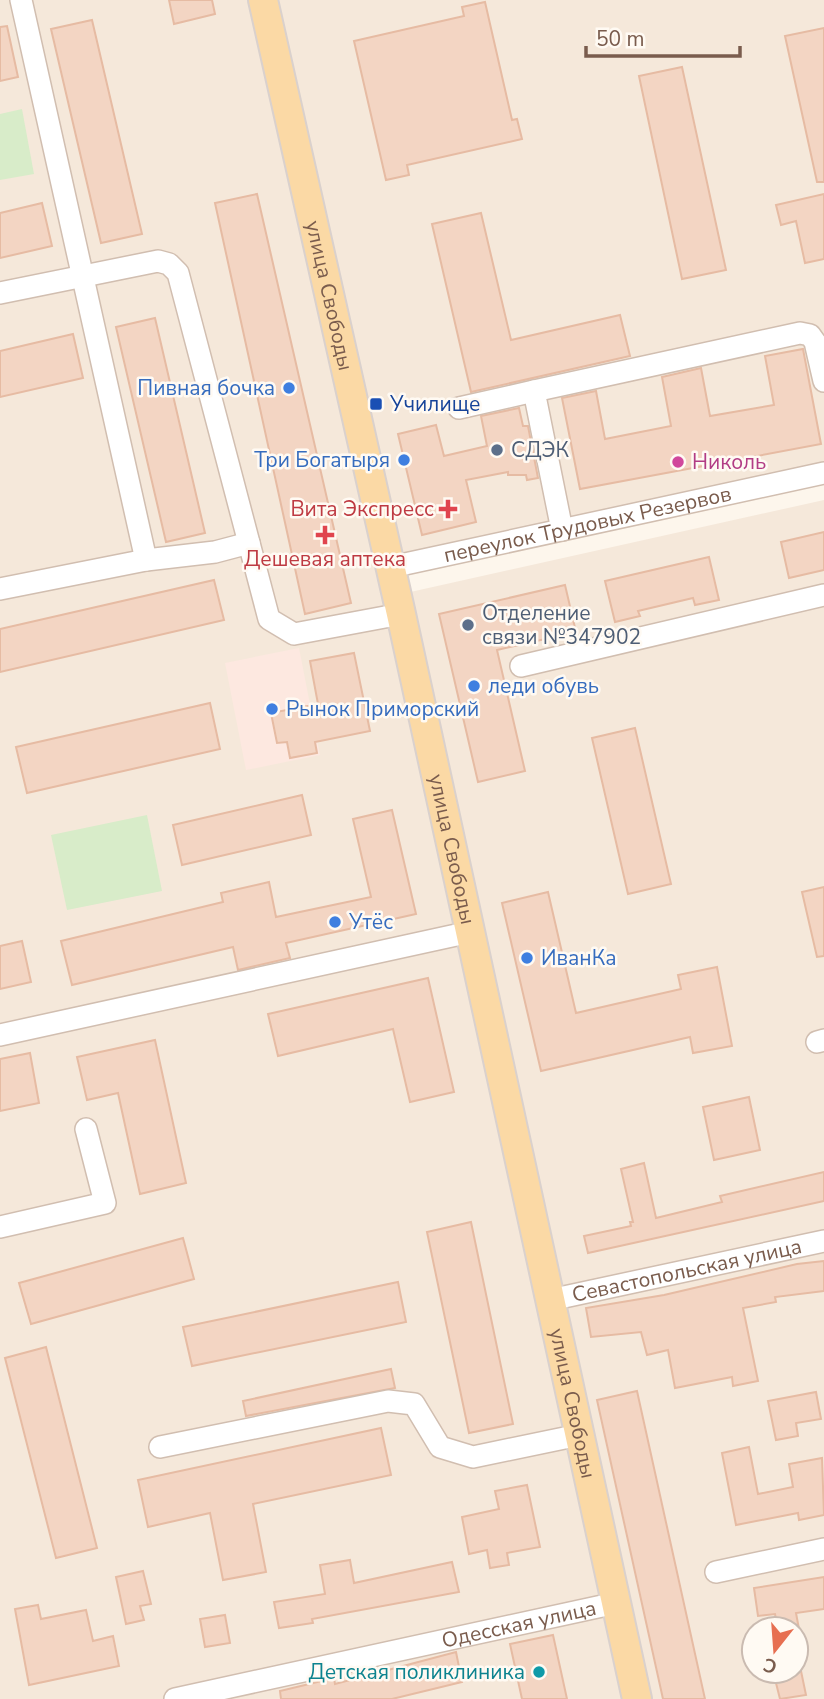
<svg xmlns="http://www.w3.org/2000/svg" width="824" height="1699" font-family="'Nunito Sans',sans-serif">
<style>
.residential{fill:#f5e8da;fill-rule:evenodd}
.commercial{fill:#fde8e0}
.green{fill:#d8ecc9}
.building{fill:#f3d5c3;stroke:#e6bba3;stroke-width:2}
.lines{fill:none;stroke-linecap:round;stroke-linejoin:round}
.minor-casing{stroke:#d1beb0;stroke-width:24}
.major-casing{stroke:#dad1cd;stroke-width:32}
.minor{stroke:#fff;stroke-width:21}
.major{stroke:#fbd9a5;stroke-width:28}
.shop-dot{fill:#3f7fe0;stroke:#fffaf3;stroke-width:2.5}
.transit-dot{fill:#1a4fb4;stroke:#fffaf3;stroke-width:2.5}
.service-dot{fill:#5c6f8a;stroke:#fffaf3;stroke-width:2.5}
.hotel-dot{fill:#d1479c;stroke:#fffaf3;stroke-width:2.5}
.health-dot{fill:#e0444e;stroke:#fffaf3;stroke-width:2.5}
.culture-dot{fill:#0f9aa8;stroke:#fffaf3;stroke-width:2.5}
.labels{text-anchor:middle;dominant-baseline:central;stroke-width:5;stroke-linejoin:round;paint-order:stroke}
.street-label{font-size:21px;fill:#7a5c4d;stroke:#fffaf3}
.shop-label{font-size:21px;fill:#366cbe;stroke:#fffaf3;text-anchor:start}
.transit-label{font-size:21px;fill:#164399;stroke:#fffaf3;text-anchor:start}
.service-label{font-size:21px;fill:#4e5e75;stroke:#fffaf3;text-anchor:start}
.hotel-label{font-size:21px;fill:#b23c85;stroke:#fffaf3;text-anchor:start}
.health-label{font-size:21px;fill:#be3a42;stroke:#fffaf3;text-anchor:end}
.culture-label{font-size:21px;fill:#0d838f;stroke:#fffaf3;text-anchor:end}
</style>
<rect width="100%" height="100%" fill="#fdf6ec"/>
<path class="residential" d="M0 0H824V473L391 567 397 595 824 500V1699H0ZM754 1629H796V1671H754Z"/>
<polygon class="commercial" points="299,648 320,755 246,770 225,663"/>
<g class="green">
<polygon points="22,109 34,174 0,180 0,114"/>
<polygon points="147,815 162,891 67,910 51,835"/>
</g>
<g class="building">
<polygon points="169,0 212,0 215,14 174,24"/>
<polygon points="485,2 512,120 517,119 522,139 407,165 409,175 386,180 354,41 464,16 462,7"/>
<polygon points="92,20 142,234 101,243 51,29"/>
<polygon points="7,26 18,77 0,81 0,27"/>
<polygon points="824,28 824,182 817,182 785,36"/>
<polygon points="682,67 726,270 682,279 639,76"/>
<polygon points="257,194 351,603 305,614 215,203"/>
<polygon points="824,194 824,259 805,263 796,221 781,225 776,205"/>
<polygon points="42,203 52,246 0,258 0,213"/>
<polygon points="481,213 511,340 620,315 630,356 471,392 432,224"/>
<polygon points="155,318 205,533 166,542 116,327"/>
<polygon points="73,334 83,378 0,397 0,351"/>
<polygon points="803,349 821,444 580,489 562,398 596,391 605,439 671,426 662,377 701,368 710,416 774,405 765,356"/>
<polygon points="519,408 523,426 528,426 538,478 527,480 526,475 508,475 508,472 466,480 476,522 422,535 398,434 436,425 444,456 487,446 481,416"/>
<polygon points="824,532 824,570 789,578 781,542"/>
<polygon points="709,557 719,600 695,605 693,598 638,611 640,616 615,622 605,581"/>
<polygon points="214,580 224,620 0,672 0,629"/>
<polygon points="565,585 576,632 497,650 525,771 478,782 439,614"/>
<polygon points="354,653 370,731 315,742 317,753 290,758 287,742 277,743 271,713 318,704 310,661"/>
<polygon points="210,703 220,749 27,793 16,747"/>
<polygon points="635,728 671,884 628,894 592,738"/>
<polygon points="302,795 311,835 182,865 173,825"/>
<polygon points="392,810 416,914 286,943 290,958 238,970 233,947 72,985 61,941 223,902 221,893 269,882 276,917 371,897 353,819"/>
<polygon points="824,887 824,956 817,957 802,892"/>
<polygon points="548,892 576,1013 681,989 678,975 717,967 732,1046 693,1053 690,1037 541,1071 502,903"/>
<polygon points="22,941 31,982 0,989 0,946"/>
<polygon points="428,978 454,1092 410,1102 393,1029 278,1056 268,1014"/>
<polygon points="155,1040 186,1183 140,1194 118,1093 87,1100 77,1057"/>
<polygon points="30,1053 39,1103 0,1111 0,1059"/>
<polygon points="749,1097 760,1150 714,1160 703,1107"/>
<polygon points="644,1163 656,1218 722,1202 720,1196 824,1172 824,1201 588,1253 584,1236 631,1226 630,1222 633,1222 621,1169"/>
<polygon points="471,1222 513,1424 469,1433 427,1232"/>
<polygon points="183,1238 194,1279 31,1324 19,1283"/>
<polygon points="824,1261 824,1291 775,1297 776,1302 743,1308 758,1381 733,1386 732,1377 675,1388 668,1350 647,1355 641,1332 591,1337 586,1308 664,1295 797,1264"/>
<polygon points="398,1282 406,1322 192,1366 183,1327"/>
<polygon points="46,1347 97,1548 56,1558 5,1358"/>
<polygon points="391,1369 395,1388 246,1416 243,1401"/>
<polygon points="637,1391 705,1699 663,1699 597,1400"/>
<polygon points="816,1392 821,1419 796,1423 798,1436 776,1440 768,1401"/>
<polygon points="381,1428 391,1475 253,1504 266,1572 223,1580 210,1513 148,1527 138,1480"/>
<polygon points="749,1447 758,1494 793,1487 789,1464 822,1458 824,1515 799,1520 798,1513 736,1525 722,1453"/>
<polygon points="527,1485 540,1547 507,1553 509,1565 490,1568 487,1550 469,1554 462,1517 499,1509 495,1491"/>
<polygon points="350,1560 354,1583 452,1562 459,1592 312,1619 313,1623 279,1628 274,1602 325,1594 320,1565"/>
<polygon points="143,1571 151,1604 140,1606 144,1620 126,1624 116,1577"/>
<polygon points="824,1577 824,1609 796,1613 799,1629 778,1629 775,1614 758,1616 754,1588"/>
<polygon points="38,1605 41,1619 86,1610 93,1641 113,1636 119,1666 29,1685 15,1609"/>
<polygon points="225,1615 230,1643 205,1647 200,1619"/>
<polygon points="553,1635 567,1699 522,1699 510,1644"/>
<polygon points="456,1652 462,1682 392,1699 281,1699 280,1691 334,1678 335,1684"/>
<polygon points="773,1671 801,1671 806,1695 780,1699"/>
</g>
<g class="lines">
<g class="minor-casing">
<g id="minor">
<polyline points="21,0 146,560"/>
<polyline points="0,293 158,261 169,264 178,273 269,619 294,634 401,614"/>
<polyline points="459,408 534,391"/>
<polyline points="562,530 534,391 800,333 810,335 815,342 824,381"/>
<path id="s1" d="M391 567 824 473"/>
<polyline points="0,589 146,560 215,552 249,543"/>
<polyline points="521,666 824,595"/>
<polyline points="0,1035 470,932"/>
<polyline points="817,1042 824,1040"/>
<polyline points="0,1227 105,1203 86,1129"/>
<path id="s2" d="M550 1300 824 1241"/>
<polyline points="160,1447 388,1401 414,1404 440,1447 473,1457 579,1435"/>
<polyline points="716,1572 824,1549"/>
<path id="s3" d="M175 1699 616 1603"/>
</g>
</g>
<g class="major-casing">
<g id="major">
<path id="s4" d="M263 0 401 614 637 1699"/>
</g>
</g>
<use href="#minor" class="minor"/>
<use href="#major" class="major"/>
</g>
<g class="shop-dot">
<circle cx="289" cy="388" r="7"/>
<circle cx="404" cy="460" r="7"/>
<circle cx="474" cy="686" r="7"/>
<circle cx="272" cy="709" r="7"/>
<circle cx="335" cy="922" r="7"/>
<circle cx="527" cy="958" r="7"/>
</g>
<rect class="transit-dot" x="369" y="397" width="14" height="14" rx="3.5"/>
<g class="service-dot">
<circle cx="497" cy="450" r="7"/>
<circle cx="468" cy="625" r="7"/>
</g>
<circle class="hotel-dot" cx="678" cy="462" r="7"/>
<g class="health-dot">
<path d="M444.5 498.5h7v7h7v7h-7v7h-7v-7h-7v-7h7z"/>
<path d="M321.5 524.5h7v7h7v7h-7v7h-7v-7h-7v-7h7z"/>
</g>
<circle class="culture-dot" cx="539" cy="1672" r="7"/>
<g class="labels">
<g class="street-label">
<text stroke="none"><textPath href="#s4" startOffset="303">улица Свободы</textPath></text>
<text stroke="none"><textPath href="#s1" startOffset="201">переулок Трудовых Резервов</textPath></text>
<text stroke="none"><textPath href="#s4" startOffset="870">улица Свободы</textPath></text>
<text stroke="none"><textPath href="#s2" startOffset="140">Севастопольская улица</textPath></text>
<text stroke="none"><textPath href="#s4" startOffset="1437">улица Свободы</textPath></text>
<text stroke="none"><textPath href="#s3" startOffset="352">Одесская улица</textPath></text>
</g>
<g class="shop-label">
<text x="275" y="388" text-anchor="end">Пивная бочка</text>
<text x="390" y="460" text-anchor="end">Три Богатыря</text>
<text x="488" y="686">леди обувь</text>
<text x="286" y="709">Рынок Приморский</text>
<text x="349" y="922">Утёс</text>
<text x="541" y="958">ИванКа</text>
</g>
<g class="transit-label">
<text x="390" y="404">Училище</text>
</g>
<g class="service-label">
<text x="511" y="450">СДЭК</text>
<text x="482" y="613">Отделение<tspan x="482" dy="24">связи №347902</tspan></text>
</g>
<g class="hotel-label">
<text x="692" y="462">Николь</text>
</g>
<g class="health-label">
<text x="434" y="509">Вита Экспресс</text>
<text x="325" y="559" text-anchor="middle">Дешевая аптека</text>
</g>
<g class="culture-label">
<text x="525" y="1672">Детская поликлиника</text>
</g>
</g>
<g transform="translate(775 1650) rotate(197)"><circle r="33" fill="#fffaf3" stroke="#cabbb1" stroke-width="2"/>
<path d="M0-5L12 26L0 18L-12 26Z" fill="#e76f51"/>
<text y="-10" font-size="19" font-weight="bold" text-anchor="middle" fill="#7a5c4d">С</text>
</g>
<path d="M586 46v10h154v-10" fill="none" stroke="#7a5c4d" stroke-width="3.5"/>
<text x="596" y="46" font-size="21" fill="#7a5c4d" stroke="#fffaf3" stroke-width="5" paint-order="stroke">50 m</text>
</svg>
